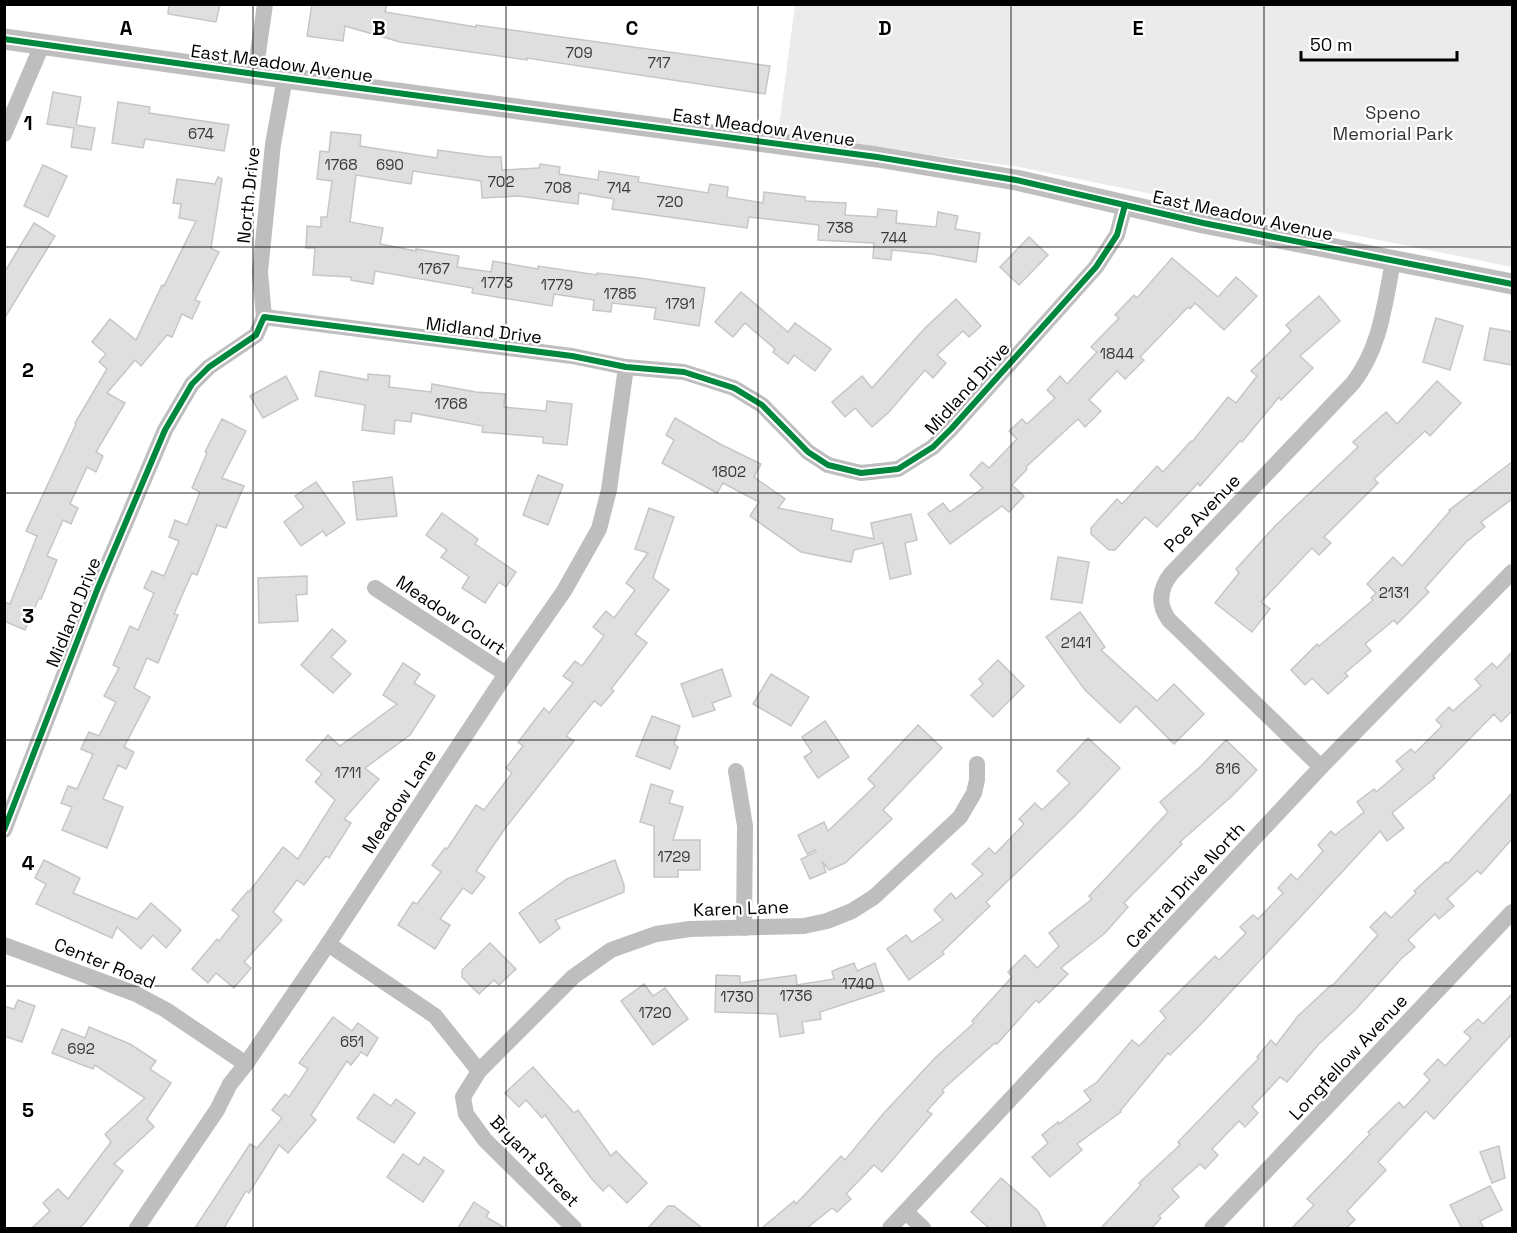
<svg xmlns="http://www.w3.org/2000/svg" width="1517" height="1233" font-family="'Space Grotesk',sans-serif">
<style>
.green{fill:#ebebeb}
.building{fill:#dfdfdf;stroke:#c6c6c6;stroke-width:1.5}
.lines{fill:none;stroke-linecap:round;stroke-linejoin:round}
.minor{stroke:#bebebe;stroke-width:16}
.tertiary{stroke:#bebebe;stroke-width:21}
.cycleway-casing{stroke:#fff;stroke-width:10}
.cycleway{stroke:#00873e;stroke-width:6}
.grid{fill:none;stroke:#000;stroke-width:1.5;stroke-opacity:0.55}
.labels{text-anchor:middle;dominant-baseline:central;stroke-width:4.5;stroke-linejoin:round;paint-order:stroke}
.number-label{font-size:15px;fill:#383838}
.street-label{font-size:18px;fill:#000;stroke:#fff}
.park-label{font-size:18px;fill:#323232;stroke:#fff}
.grid-label{font-size:20px;text-anchor:middle;font-weight:bold;fill:#000;stroke:#fff;stroke-width:4.5;stroke-linejoin:round;paint-order:stroke}
</style>
<rect width="100%" height="100%" fill="#fff"/>
<polygon class="green" points="795,5 1512,5 1512,267 1019,167 778,134"/>
<g class="building">
<polygon points="169,4 220,4 216,22 168,14"/>
<polygon points="312,4 387,4 385,12 476,27 476,25 770,66 765,94 527,58 527,60 400,42 345,26 343,41 307,36"/>
<polygon points="53,92 81,97 76,125 95,128 91,150 71,147 74,128 47,124"/>
<polygon points="118,102 150,107 149,113 229,125 224,151 145,139 143,148 112,143"/>
<polygon points="331,132 361,135 360,146 437,158 438,150 489,157 501,157 502,170 539,168 540,164 560,167 559,174 598,180 599,171 639,177 638,182 708,193 710,184 728,187 727,197 763,203 764,192 805,197 805,201 846,203 845,215 877,217 878,209 897,211 896,223 936,227 938,212 958,216 955,229 980,233 976,262 932,254 892,250 891,260 873,258 874,243 818,240 819,225 749,217 747,228 612,209 614,199 579,193 578,204 519,196 482,198 481,181 413,171 411,184 356,175 350,222 383,228 380,244 416,251 416,249 459,256 457,267 491,272 493,261 538,269 538,266 597,275 597,273 640,278 705,288 699,326 654,319 656,308 612,303 611,312 593,310 594,300 554,294 552,306 472,293 473,288 375,271 373,284 351,280 351,277 313,275 315,248 306,248 307,226 321,227 321,217 327,217 332,181 317,179 320,151 329,152"/>
<polygon points="43,165 67,176 48,217 24,206"/>
<polygon points="218,177 222,179 211,248 219,252 195,300 200,302 192,319 182,314 172,337 167,335 141,366 135,360 107,393 125,403 96,452 103,456 96,472 87,467 70,504 78,508 71,524 63,520 47,556 57,560 41,599 39,598 25,630 4,621 4,602 10,604 37,536 26,531 76,424 75,423 107,369 99,362 106,354 92,342 110,319 136,340 162,285 164,286 196,221 179,218 181,204 173,203 177,179 215,184"/>
<polygon points="34,223 55,236 4,319 4,273"/>
<polygon points="1029,237 1048,255 1019,285 1000,267"/>
<polygon points="1172,258 1218,297 1236,277 1257,296 1224,330 1195,303 1190,309 1188,307 1140,357 1144,360 1125,379 1117,371 1089,400 1101,411 1085,427 1078,419 1026,467 1027,469 1012,485 1024,496 1009,512 1002,506 950,544 928,514 943,503 950,512 983,488 970,475 982,462 989,468 1017,439 1009,431 1022,419 1027,424 1055,398 1047,390 1060,376 1067,384 1097,352 1091,347 1119,318 1115,315 1134,295 1137,298"/>
<polygon points="741,292 788,332 795,323 831,349 815,371 794,355 788,364 773,352 775,349 745,323 733,337 715,322"/>
<polygon points="1319,296 1340,321 1300,356 1313,368 1281,400 1279,397 1242,442 1240,441 1200,486 1198,483 1157,527 1145,517 1115,550 1109,550 1091,534 1091,528 1117,499 1122,504 1157,466 1163,472 1191,441 1192,442 1228,397 1236,403 1257,376 1251,371 1291,331 1286,325"/>
<polygon points="956,299 981,326 969,337 963,331 937,355 946,363 933,378 925,370 889,412 872,427 855,408 845,417 832,402 862,376 872,388 924,329"/>
<polygon points="1436,318 1463,326 1450,370 1423,362"/>
<polygon points="1490,328 1512,332 1512,365 1484,360"/>
<polygon points="320,371 368,380 368,374 390,376 389,387 431,392 432,384 476,392 505,394 504,407 546,411 547,401 572,404 567,445 543,443 543,437 482,432 483,426 412,413 411,422 395,420 394,434 362,430 365,405 315,396"/>
<polygon points="286,376 298,399 263,418 250,396"/>
<polygon points="1437,381 1461,403 1430,436 1425,431 1374,479 1378,483 1324,537 1331,543 1319,555 1312,548 1261,602 1270,609 1252,632 1215,603 1239,573 1236,569 1275,526 1358,447 1353,442 1386,412 1397,424"/>
<polygon points="675,418 720,444 761,464 754,477 785,499 778,508 833,519 831,530 874,539 871,523 911,514 917,540 905,543 911,574 890,579 883,543 854,550 851,562 801,552 750,516 759,502 723,483 717,493 662,463 674,440 666,435"/>
<polygon points="222,419 246,431 222,478 244,486 226,528 217,525 197,575 192,573 174,614 178,615 158,663 147,658 134,688 150,697 124,747 134,752 126,769 118,765 103,799 123,807 107,848 62,830 72,807 61,803 68,786 77,789 93,754 81,749 89,732 99,736 116,702 104,696 119,668 113,665 130,626 138,630 154,593 144,588 152,571 164,576 179,541 169,537 175,520 187,525 200,492 192,488 207,453 205,452"/>
<polygon points="1512,462 1512,499 1481,522 1485,527 1466,542 1425,588 1429,592 1397,624 1394,620 1365,644 1371,651 1345,673 1348,676 1328,694 1312,678 1305,685 1291,670 1317,644 1319,646 1373,600 1371,598 1376,593 1367,584 1393,557 1402,566 1450,511 1449,510"/>
<polygon points="538,475 563,485 548,525 523,515"/>
<polygon points="392,477 397,516 357,520 353,482"/>
<polygon points="316,482 345,523 326,536 323,531 301,546 284,522 304,507 295,496"/>
<polygon points="649,508 674,517 653,578 669,590 635,634 647,643 611,689 614,691 601,706 594,701 566,736 574,741 506,827 476,871 485,877 472,894 463,888 440,919 450,925 435,949 398,925 413,902 417,904 441,872 432,865 445,848 447,849 476,805 484,810 512,773 506,768 523,746 518,742 544,708 549,713 573,683 563,676 575,661 582,666 604,636 593,627 606,611 614,618 635,590 626,583 648,553 635,549"/>
<polygon points="442,513 478,539 475,544 516,572 506,587 499,582 485,603 462,588 469,577 441,557 447,550 426,535"/>
<polygon points="1058,557 1089,562 1082,603 1051,599"/>
<polygon points="307,576 307,594 296,595 298,621 259,623 258,578"/>
<polygon points="1080,612 1105,647 1101,650 1157,701 1174,684 1204,714 1174,744 1136,706 1120,723 1085,690 1046,637"/>
<polygon points="332,629 346,641 331,657 351,674 333,693 301,665"/>
<polygon points="1512,652 1512,711 1501,722 1494,714 1433,776 1435,778 1392,813 1404,828 1387,841 1380,831 1202,1023 1170,1055 1168,1053 1120,1111 1121,1112 1077,1144 1082,1150 1050,1177 1032,1157 1048,1143 1042,1135 1058,1122 1059,1124 1091,1100 1084,1091 1097,1082 1132,1040 1139,1046 1166,1018 1160,1011 1215,956 1219,960 1246,933 1240,927 1253,915 1258,919 1283,893 1278,888 1291,874 1297,880 1323,851 1318,845 1331,831 1335,835 1364,812 1357,802 1374,789 1376,792 1403,769 1396,761 1411,749 1415,753 1442,726 1436,720 1449,707 1453,711 1481,686 1475,679 1492,663 1497,668"/>
<polygon points="998,660 1024,686 993,717 971,695 983,684 979,679"/>
<polygon points="403,663 420,674 414,683 435,696 410,735 365,768 379,779 344,819 351,823 329,858 326,856 304,885 297,880 273,912 282,920 244,962 251,968 234,988 216,973 208,983 192,969 217,939 219,941 239,916 232,910 248,891 249,892 283,847 298,859 335,800 315,782 322,774 306,760 328,735 340,746 397,704 383,695"/>
<polygon points="722,669 731,696 712,703 715,710 693,717 681,684"/>
<polygon points="771,674 809,697 791,726 753,704"/>
<polygon points="652,716 680,726 674,744 678,747 670,769 636,756"/>
<polygon points="825,721 849,757 818,778 804,757 812,752 802,737"/>
<polygon points="918,725 942,748 883,810 892,819 845,863 829,870 822,861 826,872 810,879 801,859 816,852 815,850 807,854 798,835 824,822 828,831 875,786 868,779"/>
<polygon points="1088,738 1120,768 1075,816 986,902 990,906 942,952 944,954 909,980 887,949 906,935 912,942 943,920 934,910 951,893 956,899 983,874 972,864 989,848 995,854 1024,824 1019,819 1035,803 1042,810 1070,783 1057,771"/>
<polygon points="1226,740 1257,770 1232,796 1180,842 1182,844 1124,903 1128,907 1105,933 1061,968 1068,974 1039,1003 1036,1000 997,1044 995,1043 942,1090 944,1092 927,1111 932,1114 882,1172 874,1165 846,1194 851,1199 837,1212 832,1208 807,1228 762,1228 794,1201 796,1204 841,1156 845,1160 883,1114 936,1057 974,1023 972,1021 1012,977 1008,972 1025,955 1037,968 1059,946 1049,933 1092,899 1089,896 1168,812 1160,802 1201,766"/>
<polygon points="651,784 673,791 669,803 683,807 673,840 700,840 700,870 678,870 678,877 654,877 654,826 640,822"/>
<polygon points="1512,793 1512,839 1481,874 1477,871 1447,899 1454,906 1439,919 1435,914 1408,940 1415,947 1401,959 1356,1009 1318,1045 1287,1082 1280,1077 1252,1107 1258,1113 1245,1127 1239,1121 1212,1149 1218,1155 1205,1169 1200,1164 1172,1189 1179,1197 1159,1216 1161,1218 1152,1228 1101,1228 1141,1185 1139,1183 1180,1145 1178,1142 1259,1058 1257,1057 1271,1040 1276,1045 1298,1016 1331,985 1332,986 1378,935 1370,927 1385,912 1391,918 1416,893 1414,891 1446,862 1448,863"/>
<polygon points="44,860 80,878 73,893 137,919 151,903 181,930 166,948 153,935 141,949 117,927 112,938 36,904 46,884 35,878"/>
<polygon points="615,860 624,885 624,892 555,920 560,928 540,943 519,913 567,879"/>
<polygon points="490,943 516,969 499,985 494,980 479,994 462,977 462,970"/>
<polygon points="854,963 857,971 875,963 884,991 820,1012 821,1019 802,1022 804,1033 780,1037 777,1014 715,1012 716,975 740,976 740,983 796,975 797,985 834,979 832,971"/>
<polygon points="644,984 653,996 665,988 688,1019 653,1045 621,1001"/>
<polygon points="1512,994 1512,1034 1434,1119 1426,1111 1378,1162 1386,1170 1347,1211 1355,1220 1346,1228 1292,1228 1314,1205 1307,1199 1370,1134 1368,1132 1399,1102 1404,1108 1430,1080 1424,1074 1438,1059 1445,1066 1471,1038 1464,1032 1478,1019 1483,1024"/>
<polygon points="18,1000 35,1006 22,1042 4,1036 4,1006 14,1009"/>
<polygon points="333,1017 352,1031 358,1023 378,1038 367,1056 361,1052 351,1065 347,1061 311,1115 316,1120 288,1153 279,1145 249,1193 246,1191 224,1228 195,1228 250,1144 257,1148 282,1118 272,1110 285,1094 289,1097 308,1069 299,1063"/>
<polygon points="89,1027 130,1044 156,1061 150,1069 171,1083 147,1119 154,1127 114,1164 123,1171 85,1223 79,1228 32,1228 50,1211 43,1203 58,1189 68,1199 111,1142 105,1134 145,1098 95,1065 93,1069 52,1053 62,1029 85,1038"/>
<polygon points="533,1067 574,1113 578,1110 611,1156 616,1151 647,1183 627,1203 609,1185 603,1191 591,1178 545,1115 542,1118 526,1100 519,1107 505,1093"/>
<polygon points="374,1094 391,1106 396,1099 415,1113 394,1143 357,1118"/>
<polygon points="1499,1146 1505,1178 1492,1183 1480,1152"/>
<polygon points="403,1154 419,1165 424,1157 444,1171 423,1202 387,1177"/>
<polygon points="1001,1178 1038,1211 1046,1228 989,1228 971,1212"/>
<polygon points="1490,1186 1502,1210 1480,1221 1484,1228 1462,1228 1450,1205"/>
<polygon points="474,1202 489,1212 486,1217 505,1228 458,1228"/>
<polygon points="668,1206 674,1206 702,1228 648,1228"/>
</g>
<g class="lines">
<g class="minor">
<polyline points="255,74 265,4"/>
<polyline points="4,134 42,45"/>
<polyline points="264,317 260,272 273,144 285,78"/>
<polyline points="375,588 506,674"/>
<path d="M1321 767 1169 620C1157 604 1160 588 1171 574L1353 383C1381 346 1384 306 1393 262"/>
<polyline points="736,771 745,826 744,928"/>
<polyline points="4,830 97,590 165,430 192,384 209,367 256,335 264,317 572,356 626,367 684,372 734,388 762,405 808,452 828,465 861,473 898,469 933,447 952,428 1096,267 1117,235 1125,205"/>
<polyline points="328,944 435,1016 479,1071"/>
<polyline points="4,945 136,994 166,1010 246,1064"/>
<polyline points="906,1212 923,1228"/>
<polyline points="137,1228 217,1110 230,1084 246,1064 328,944 506,674 564,591 599,529 609,490 626,367"/>
<polyline points="574,1228 485,1140 466,1114 463,1097 479,1071 573,977 611,950 656,934 690,929 804,926 827,921 852,911 874,897 960,817 974,793 977,780 977,764"/>
<polyline points="890,1228 1321,767 1512,572"/>
<polyline points="1212,1228 1512,912"/>
</g>
<polyline class="tertiary" points="4,39 255,74 877,157 1016,180 1203,223 1512,284"/>
<g class="cycleway-casing">
<g id="cycleway">
<polyline points="4,39 255,74 877,157 1016,180 1203,223 1512,284"/>
<polyline points="4,830 97,590 165,430 192,384 209,367 256,335 264,317 572,356 626,367 684,372 734,388 762,405 808,452 828,465 861,473 898,469 933,447 952,428 1096,267 1117,235 1125,205"/>
</g>
</g>
<use href="#cycleway" class="cycleway"/>
</g>
<path class="grid" d="M253 4V1228M506 4V1228M758 4V1228M1011 4V1228M1264 4V1228M4 247H1512M4 493H1512M4 740H1512M4 986H1512"/>
<g class="labels">
<g class="number-label">
<text x="579" y="52">709</text>
<text x="659" y="62">717</text>
<text x="201" y="133">674</text>
<text x="341" y="164">1768</text>
<text x="390" y="164">690</text>
<text x="501" y="181">702</text>
<text x="558" y="187">708</text>
<text x="619" y="187">714</text>
<text x="670" y="201">720</text>
<text x="840" y="227">738</text>
<text x="894" y="237">744</text>
<text x="434" y="268">1767</text>
<text x="497" y="282">1773</text>
<text x="557" y="284">1779</text>
<text x="620" y="293">1785</text>
<text x="680" y="303">1791</text>
<text x="1117" y="353">1844</text>
<text x="451" y="403">1768</text>
<text x="729" y="471">1802</text>
<text x="1394" y="592">2131</text>
<text x="1076" y="642">2141</text>
<text x="1228" y="768">816</text>
<text x="348" y="772">1711</text>
<text x="674" y="856">1729</text>
<text x="858" y="983">1740</text>
<text x="796" y="995">1736</text>
<text x="737" y="996">1730</text>
<text x="655" y="1012">1720</text>
<text x="352" y="1041">651</text>
<text x="81" y="1048">692</text>
</g>
<g class="street-label">
<text transform="translate(282 63) rotate(8)">East Meadow Avenue</text>
<text transform="translate(764 127) rotate(8)">East Meadow Avenue</text>
<text transform="translate(248 195) rotate(-84)">North Drive</text>
<text transform="translate(1243 215) rotate(12)">East Meadow Avenue</text>
<text transform="translate(484 330) rotate(7)">Midland Drive</text>
<text transform="translate(967 388) rotate(-48)">Midland Drive</text>
<text transform="translate(1202 513) rotate(-46)">Poe Avenue</text>
<text transform="translate(73 612) rotate(-68)">Midland Drive</text>
<text transform="translate(451 615) rotate(34)">Meadow Court</text>
<text transform="translate(399 801) rotate(-57)">Meadow Lane</text>
<text transform="translate(1185 885) rotate(-47)">Central Drive North</text>
<text transform="translate(741 908) rotate(-2)">Karen Lane</text>
<text transform="translate(105 963) rotate(22)">Center Road</text>
<text transform="translate(1348 1057) rotate(-47)">Longfellow Avenue</text>
<text transform="translate(535 1161) rotate(46)">Bryant Street</text>
</g>
<g class="park-label">
<text x="1393" y="112">Speno<tspan x="1393" dy="21">Memorial Park</tspan></text>
</g>
</g>
<g class="grid-label">
<text x="126" y="35">A</text>
<text x="379" y="35">B</text>
<text x="632" y="35">C</text>
<text x="885" y="35">D</text>
<text x="1138" y="35">E</text>
<text x="28" y="130">1</text>
<text x="28" y="377">2</text>
<text x="28" y="623">3</text>
<text x="28" y="870">4</text>
<text x="28" y="1117">5</text>
</g>
<rect width="1517" height="1233" fill="none" stroke="#000000" stroke-width="12"/>
<path d="M1301 51v9h156v-9" fill="none" stroke="#000000" stroke-width="3"/>
<text x="1310" y="51" font-size="18" fill="#000000" stroke="#ffffff" stroke-width="4.5" paint-order="stroke">50 m</text>
</svg>
